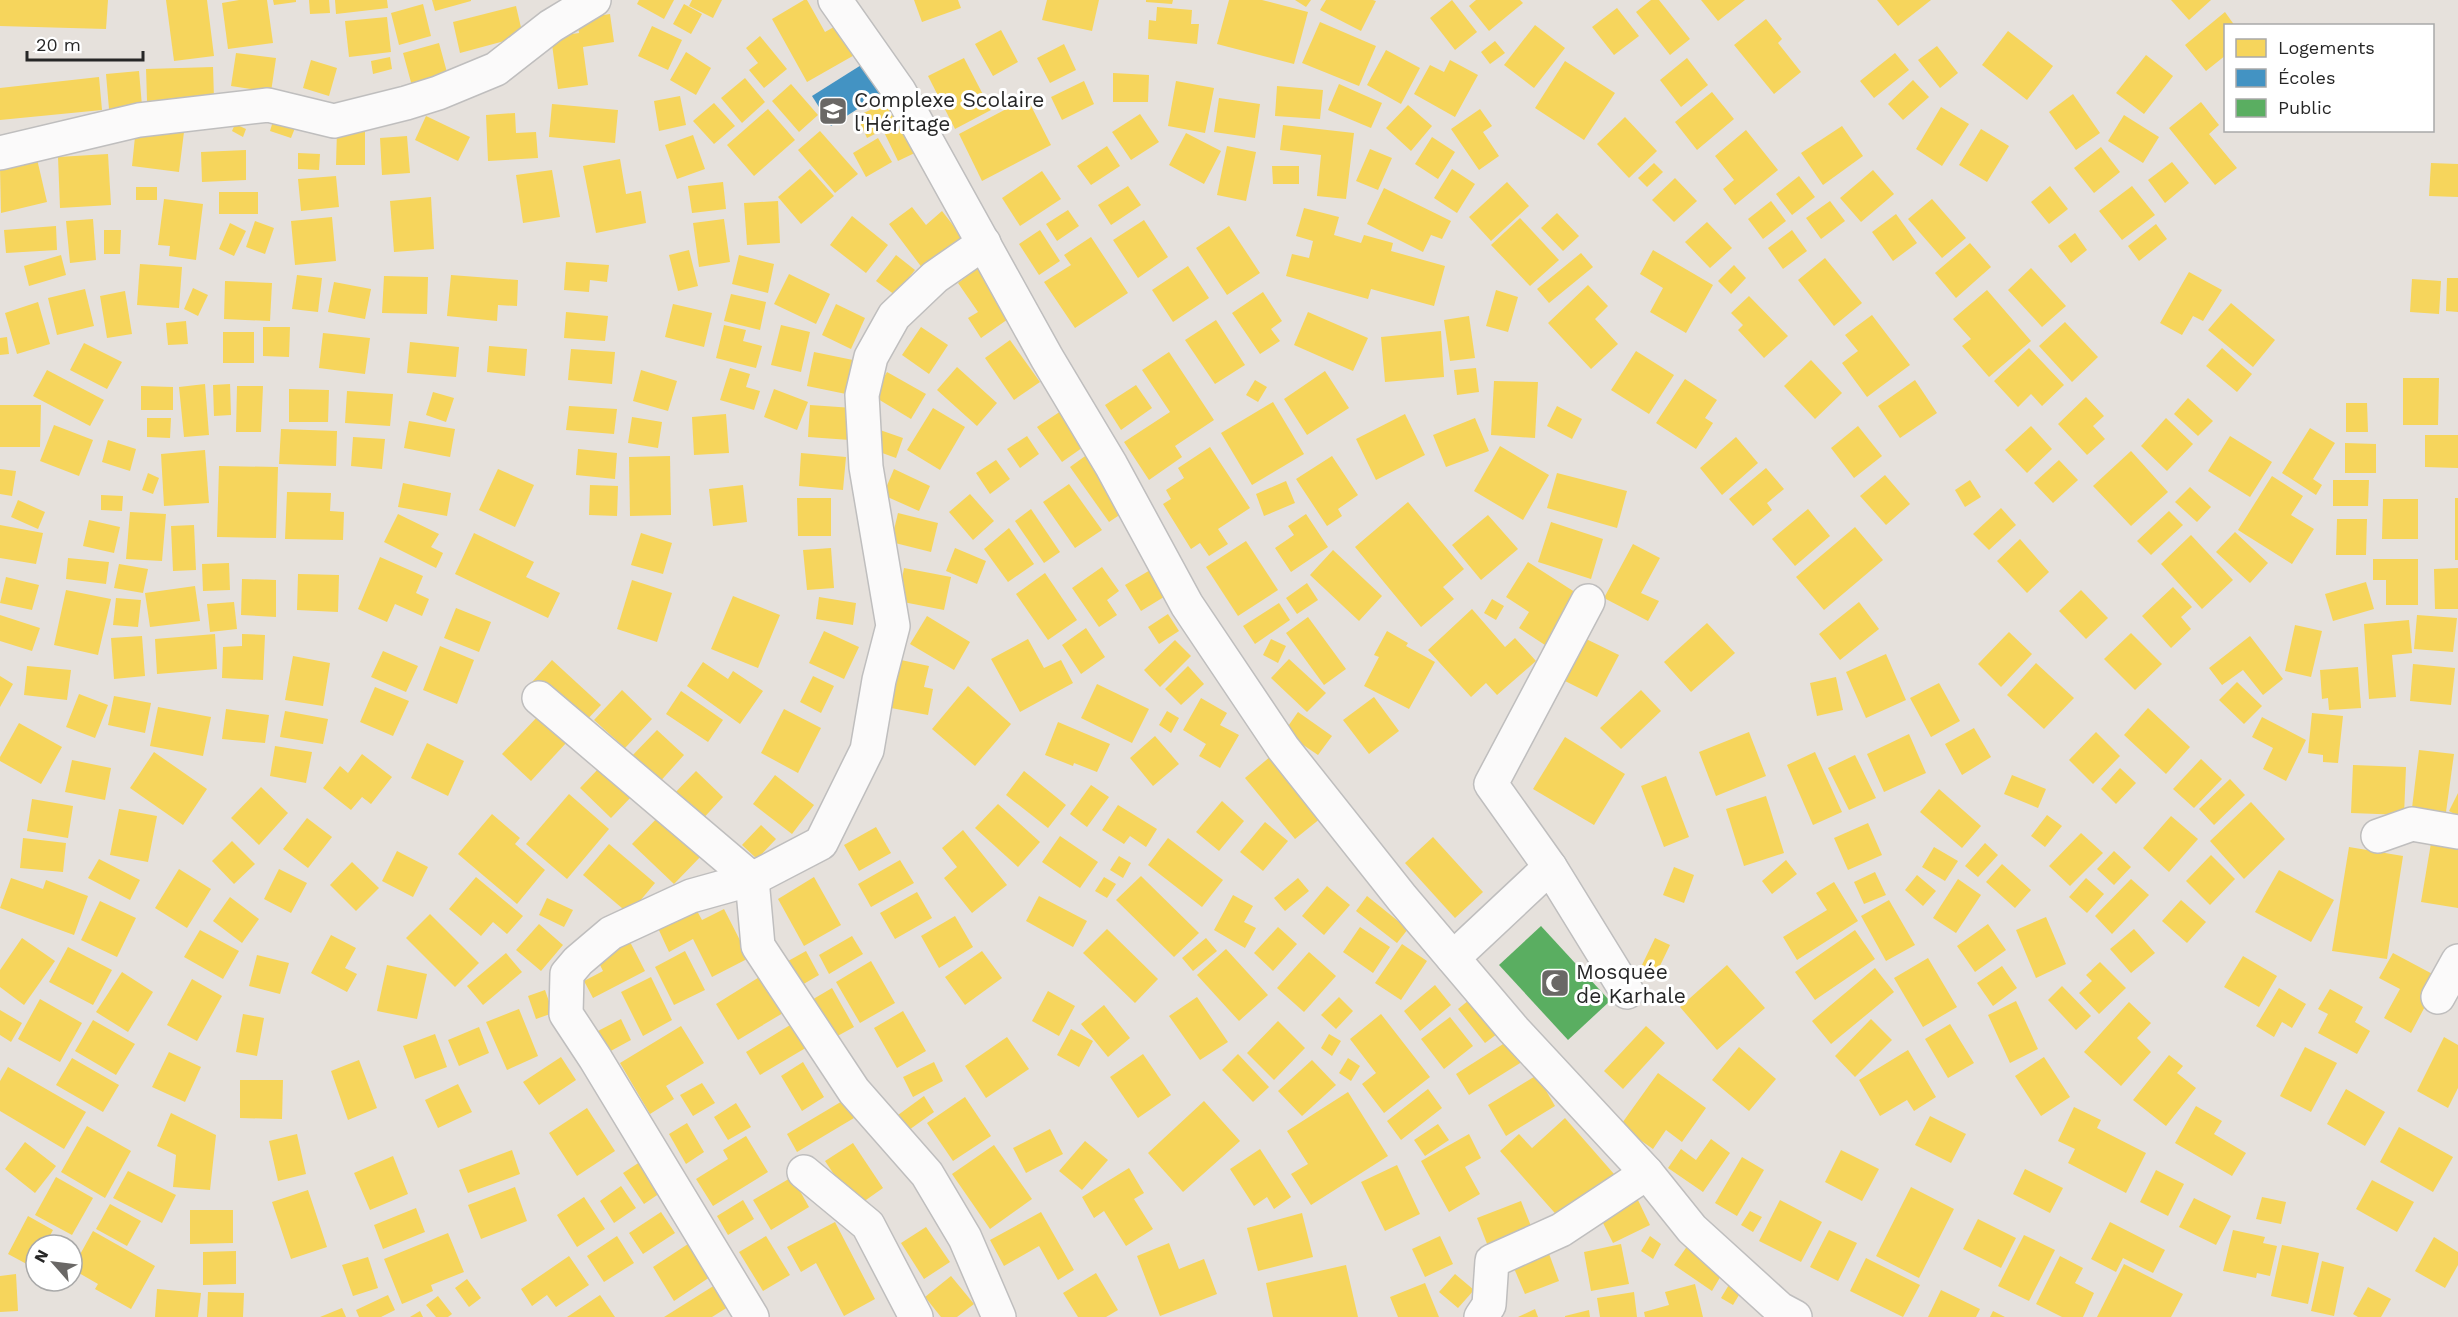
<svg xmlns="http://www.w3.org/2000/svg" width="2458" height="1317" font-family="'Work Sans',sans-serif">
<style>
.homes{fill:#f6d55c}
.schools{fill:#4393c3}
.public{fill:#5aae61}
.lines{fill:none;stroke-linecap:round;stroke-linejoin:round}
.minor-casing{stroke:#bfbebe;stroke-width:36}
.minor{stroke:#fbfafa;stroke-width:33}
.labels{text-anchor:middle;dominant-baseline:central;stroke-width:6;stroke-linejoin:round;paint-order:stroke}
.poi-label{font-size:21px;fill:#272727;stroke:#fff;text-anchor:start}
</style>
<rect width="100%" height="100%" fill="#e6e1dc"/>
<g class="homes">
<polygon points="0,0 108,0 106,29 0,26"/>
<polygon points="166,0 207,0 214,56 174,61"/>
<polygon points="239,0 267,0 273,43 228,49 222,3"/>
<polygon points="273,0 296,0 296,2 274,5"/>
<polygon points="309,0 329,0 330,13 310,14"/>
<polygon points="335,0 387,0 388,8 336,14"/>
<polygon points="432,0 471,0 471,1 435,11"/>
<polygon points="639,0 674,0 664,19 637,4"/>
<polygon points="692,0 722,0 713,18 689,6"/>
<polygon points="804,0 807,0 825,32 841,23 858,53 807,82 772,19"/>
<polygon points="914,0 958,0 961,8 922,22"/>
<polygon points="1047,0 1099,0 1092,31 1042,20"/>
<polygon points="1146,0 1173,0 1172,4 1146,2"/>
<polygon points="1229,0 1262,0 1308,12 1294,64 1217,44"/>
<polygon points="1295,0 1311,0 1306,7"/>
<polygon points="1326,0 1373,0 1376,1 1361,31 1320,10"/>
<polygon points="1452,0 1477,32 1455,50 1430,18"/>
<polygon points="1476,0 1520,0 1523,3 1489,31 1469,6"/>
<polygon points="1651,0 1659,0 1690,39 1670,55 1636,12"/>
<polygon points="1701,0 1745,0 1718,21"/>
<polygon points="1877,0 1931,0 1898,26"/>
<polygon points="2171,0 2211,0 2189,20"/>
<polygon points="423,4 431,36 399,45 391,13"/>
<polygon points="684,4 702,14 691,34 673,24"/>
<polygon points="516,6 523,36 460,53 453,22"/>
<polygon points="1157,7 1192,10 1191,24 1199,24 1197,44 1148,39 1149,20 1156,21"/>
<polygon points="1617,8 1639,36 1614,55 1592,27"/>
<polygon points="2225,12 2235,26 2226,26 2226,55 2206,71 2185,45"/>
<polygon points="610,14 614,42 583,47 588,85 558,89 551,37 579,33 577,19"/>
<polygon points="387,17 391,52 349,57 345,21"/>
<polygon points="1766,19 1782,39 1778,43 1801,72 1774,94 1734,45"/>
<polygon points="1320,22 1376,46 1359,86 1302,63"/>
<polygon points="1535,25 1565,48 1534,88 1504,65"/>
<polygon points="652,26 682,40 668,70 638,56"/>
<polygon points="1001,30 1018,62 993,76 975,44"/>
<polygon points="2008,31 2053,66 2027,100 1982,65"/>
<polygon points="760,36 787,69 764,88 749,70 758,63 746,48"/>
<polygon points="1495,41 1505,53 1490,64 1481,52"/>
<polygon points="439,43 448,76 412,86 403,53"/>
<polygon points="1064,44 1076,70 1050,83 1037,58"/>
<polygon points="1937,46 1958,73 1940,88 1918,60"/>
<polygon points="1386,50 1420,68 1401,104 1367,85"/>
<polygon points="686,52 711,68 696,95 670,80"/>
<polygon points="236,53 276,58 271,92 231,86"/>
<polygon points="1895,53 1909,70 1874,98 1860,81"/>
<polygon points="2146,55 2173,76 2144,114 2116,93"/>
<polygon points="390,57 392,69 373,74 371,61"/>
<polygon points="964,58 991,110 955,129 928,76"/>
<polygon points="1687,58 1708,85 1681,107 1660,80"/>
<polygon points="311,60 337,68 329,96 303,88"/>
<polygon points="1450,60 1478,75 1455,117 1414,94 1430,65 1444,72"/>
<polygon points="1565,61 1615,93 1584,140 1535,108"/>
<polygon points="213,67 214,98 147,101 146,69"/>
<polygon points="139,71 142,106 109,109 106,74"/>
<polygon points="1113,73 1149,75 1148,102 1113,102"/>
<polygon points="99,77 102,110 0,120 0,88"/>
<polygon points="745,78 765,102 742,123 721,98"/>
<polygon points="1913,80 1929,97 1903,120 1888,104"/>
<polygon points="1084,81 1094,104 1062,120 1051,97"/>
<polygon points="1176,81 1214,88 1205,133 1168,126"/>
<polygon points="791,84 818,115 799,132 772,101"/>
<polygon points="1339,84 1382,103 1371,128 1328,110"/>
<polygon points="1277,86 1323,90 1320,119 1275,116"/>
<polygon points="1712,92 1734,119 1697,150 1675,122"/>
<polygon points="2073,94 2100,133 2076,150 2049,112"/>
<polygon points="680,96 686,125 659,131 654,101"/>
<polygon points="896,98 921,150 898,161 883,130 867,138 857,116"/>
<polygon points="1027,98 1051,145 982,181 959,134"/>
<polygon points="1219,98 1260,104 1255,138 1214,132"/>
<polygon points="2201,102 2219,125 2209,134 2237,168 2215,185 2169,128"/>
<polygon points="714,103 735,126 714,144 693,121"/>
<polygon points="552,104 618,110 615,143 549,137"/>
<polygon points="1408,105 1432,126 1411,151 1386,128"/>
<polygon points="1941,107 1969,124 1942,166 1916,149"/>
<polygon points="768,109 795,140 754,176 727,145"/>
<polygon points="1480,109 1492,126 1483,132 1499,156 1479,170 1451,129"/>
<polygon points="515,113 516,133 536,132 538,158 488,161 486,115"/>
<polygon points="1140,114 1159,142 1131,160 1112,132"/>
<polygon points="2124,115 2159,137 2143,163 2108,141"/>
<polygon points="426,116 470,137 458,161 415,140"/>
<polygon points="1625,117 1657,151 1629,178 1597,144"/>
<polygon points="273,121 295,128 291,138 270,131"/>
<polygon points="235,124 246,129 243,137 232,131"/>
<polygon points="1283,125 1354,133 1346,199 1317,196 1321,155 1280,150"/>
<polygon points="1842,126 1863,156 1823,185 1801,153"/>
<polygon points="136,127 184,132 179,172 132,166"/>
<polygon points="1981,129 2009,146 1987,182 1959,165"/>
<polygon points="337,130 365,130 365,165 336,165"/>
<polygon points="1746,130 1778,170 1735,205 1723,189 1734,180 1715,156"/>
<polygon points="820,131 858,174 835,193 798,150"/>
<polygon points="1186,133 1221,151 1204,184 1169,165"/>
<polygon points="693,135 705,169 677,179 665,145"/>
<polygon points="407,136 410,173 382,175 380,138"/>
<polygon points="1432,137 1455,152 1438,179 1415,164"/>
<polygon points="878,138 892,162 866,177 853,153"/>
<polygon points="1107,146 1120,166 1091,185 1077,166"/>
<polygon points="1227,146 1256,152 1246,201 1217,195"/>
<polygon points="2101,147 2120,172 2094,193 2074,168"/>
<polygon points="1370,149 1392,158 1378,190 1356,181"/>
<polygon points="246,150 246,180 202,182 201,152"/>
<polygon points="298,153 320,154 319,170 298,169"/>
<polygon points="108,154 111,205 60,208 58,157"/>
<polygon points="37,159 47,202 1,213 0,167"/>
<polygon points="620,159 626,194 641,191 646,223 596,233 583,166"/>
<polygon points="2172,162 2189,183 2165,203 2148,180"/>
<polygon points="1654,163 1663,172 1647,187 1638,178"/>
<polygon points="2431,163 2458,164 2458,197 2429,196"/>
<polygon points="1272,166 1299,166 1299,184 1273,184"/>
<polygon points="810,169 834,196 801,224 778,197"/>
<polygon points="1452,169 1475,184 1457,213 1434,198"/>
<polygon points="552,170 560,217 523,223 516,175"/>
<polygon points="1873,170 1894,194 1861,222 1840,198"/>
<polygon points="1042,171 1061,199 1020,226 1002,198"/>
<polygon points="336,176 339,207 301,211 298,179"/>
<polygon points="1799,176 1815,197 1792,215 1776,194"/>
<polygon points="1675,178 1697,201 1674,222 1652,200"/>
<polygon points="723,182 726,209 692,213 688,186"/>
<polygon points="1507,182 1529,206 1491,241 1469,217"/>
<polygon points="1128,186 1141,205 1111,225 1098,205"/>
<polygon points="2050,186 2068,209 2049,224 2031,202"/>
<polygon points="2132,186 2155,215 2122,240 2099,211"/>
<rect x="136" y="187" width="21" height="13"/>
<polygon points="1384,188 1451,221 1442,239 1431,235 1423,252 1367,224"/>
<rect x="219" y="192" width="39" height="22"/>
<polygon points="431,197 434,249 394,252 390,201"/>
<polygon points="164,199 203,204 196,260 169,256 170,246 158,245"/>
<polygon points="1932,199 1966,238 1942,258 1908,219"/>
<polygon points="778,201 780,243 747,245 744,203"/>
<polygon points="1771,201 1786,221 1763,239 1748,219"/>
<polygon points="1830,201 1845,221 1821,239 1806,218"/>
<polygon points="912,207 926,225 942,211 963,238 923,269 889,224"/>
<polygon points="1304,208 1339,217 1334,235 1361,243 1364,235 1393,243 1391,251 1445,266 1434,306 1371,289 1368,299 1286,276 1292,254 1309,258 1313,241 1296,236"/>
<polygon points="1068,210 1079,226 1057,241 1046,224"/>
<polygon points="1557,213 1579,236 1563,251 1541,228"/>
<polygon points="1896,214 1917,243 1893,261 1872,232"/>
<polygon points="852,216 888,245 866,273 830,245"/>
<polygon points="332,217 336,261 295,265 291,221"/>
<polygon points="1520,218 1559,260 1530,286 1491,245"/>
<polygon points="93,219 96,260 70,263 66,221"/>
<polygon points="724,219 730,262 699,267 693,223"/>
<polygon points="1144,220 1168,257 1138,278 1113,240"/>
<polygon points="255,221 274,228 265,254 246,247"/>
<polygon points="1707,222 1732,248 1710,268 1685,242"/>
<polygon points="230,223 246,231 234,256 219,249"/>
<polygon points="2156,224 2167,239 2139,261 2128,246"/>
<polygon points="56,226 57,250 6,253 4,230"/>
<polygon points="1229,226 1260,273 1227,295 1196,248"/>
<polygon points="104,230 121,230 120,254 104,254"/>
<polygon points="1040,230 1060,261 1039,275 1019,244"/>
<polygon points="1792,230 1807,251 1783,269 1768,248"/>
<polygon points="2075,233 2087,250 2071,263 2058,246"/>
<polygon points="1091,237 1128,293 1075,328 1044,282 1071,265 1064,255"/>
<polygon points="1970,243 1991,267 1956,298 1935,273"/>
<polygon points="689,250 698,286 678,291 669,255"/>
<polygon points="1653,250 1713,285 1686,333 1650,312 1663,288 1640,274"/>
<polygon points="1581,253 1593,267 1549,303 1537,289"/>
<polygon points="61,255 66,275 29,286 24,266"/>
<polygon points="739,255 774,264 768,293 732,284"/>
<polygon points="896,255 915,270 895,295 876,281"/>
<polygon points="1825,258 1862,303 1834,326 1798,280"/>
<polygon points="566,262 609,265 607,282 590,280 589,292 564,290"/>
<polygon points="140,264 182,267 179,308 137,305"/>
<polygon points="1734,265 1746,278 1731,294 1718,281"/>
<polygon points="1188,266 1209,298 1173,322 1152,290"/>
<polygon points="978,268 1011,317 981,338 968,318 978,312 958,283"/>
<polygon points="2031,268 2066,306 2042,327 2008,290"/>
<polygon points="2189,272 2222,290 2203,321 2193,316 2182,335 2160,323"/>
<polygon points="789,274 830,294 816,324 774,304"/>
<polygon points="297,275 322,278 318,312 292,309"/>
<polygon points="451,275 518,280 517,306 498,305 497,321 447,316"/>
<polygon points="384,276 428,277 427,314 382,313"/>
<polygon points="2447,278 2458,278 2458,312 2446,311"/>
<polygon points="2412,279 2441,281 2439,314 2410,312"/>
<polygon points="225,281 272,283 270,321 224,319"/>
<polygon points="334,282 371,289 365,319 328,312"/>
<polygon points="1588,285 1608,306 1595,319 1618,344 1591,369 1548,323"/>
<polygon points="193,288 208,295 198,316 184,309"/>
<polygon points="85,289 94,326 57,335 48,298"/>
<polygon points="1496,290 1518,297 1508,332 1486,326"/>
<polygon points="1987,290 2031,341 1989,377 1962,346 1971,339 1953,319"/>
<polygon points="125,291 132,334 107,338 100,296"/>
<polygon points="1263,292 1282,321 1271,329 1280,341 1260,354 1232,313"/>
<polygon points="731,294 766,302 760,330 724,321"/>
<polygon points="1749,296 1788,336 1764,358 1738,330 1743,325 1731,313"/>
<polygon points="38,302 50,344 17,354 5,313"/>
<polygon points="2231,303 2275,340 2253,367 2208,330"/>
<polygon points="673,304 712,313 704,347 665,337"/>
<polygon points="836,304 865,318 851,349 822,335"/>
<polygon points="566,312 608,316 605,341 564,338"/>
<polygon points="1308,312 1368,338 1353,371 1294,345"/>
<polygon points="1872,315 1910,365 1867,397 1842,363 1858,351 1845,335"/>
<polygon points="1469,316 1475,358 1450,361 1444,320"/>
<polygon points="1216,320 1245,365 1215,384 1185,340"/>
<polygon points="186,321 188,344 168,345 166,323"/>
<polygon points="2065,322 2098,357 2072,382 2039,346"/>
<polygon points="724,325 746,330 743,341 762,346 756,368 716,358"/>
<polygon points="781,325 810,332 801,372 771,365"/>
<polygon points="263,327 290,327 289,357 263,356"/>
<polygon points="921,327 948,345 929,374 902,355"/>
<polygon points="1441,331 1444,377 1385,382 1381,337"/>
<rect x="223" y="332" width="31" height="31"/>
<polygon points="323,333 370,338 365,374 319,368"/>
<polygon points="7,337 9,354 0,355 0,338"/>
<polygon points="1010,340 1040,382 1014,400 985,358"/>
<polygon points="410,342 459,347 456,377 407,373"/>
<polygon points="84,343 122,362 107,389 70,370"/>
<polygon points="489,346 527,349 525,376 487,372"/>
<polygon points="2029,348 2064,385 2042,406 2031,394 2018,407 1994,381"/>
<polygon points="2222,348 2252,374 2237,392 2206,366"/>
<polygon points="571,349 615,352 612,384 568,380"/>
<polygon points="1636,351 1674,375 1649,414 1611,390"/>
<polygon points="814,352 853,360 846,394 807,386"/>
<polygon points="1169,352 1214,420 1175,446 1182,457 1149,480 1124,442 1170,412 1142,370"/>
<polygon points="1811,360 1842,393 1815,419 1784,386"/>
<polygon points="957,367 997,403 977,426 937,390"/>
<polygon points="730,368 750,374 746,387 760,391 754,410 720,400"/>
<polygon points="1476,368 1479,392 1457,395 1454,370"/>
<polygon points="47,370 104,400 90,426 33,396"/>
<polygon points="641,370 677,381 668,411 633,401"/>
<polygon points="1325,371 1349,408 1307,435 1284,399"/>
<polygon points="887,372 926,394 911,419 873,396"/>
<polygon points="2403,378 2439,378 2438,425 2403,425"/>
<polygon points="1685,379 1717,400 1705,418 1713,423 1696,449 1656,423"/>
<polygon points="1255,380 1267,387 1258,402 1246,395"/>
<polygon points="1915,380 1937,413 1900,438 1878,406"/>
<polygon points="1494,381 1538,382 1535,438 1491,435"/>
<polygon points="205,384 209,435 184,437 179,387"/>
<polygon points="230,384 231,415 214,416 213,385"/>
<polygon points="1136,385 1152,408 1121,430 1105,405"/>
<polygon points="141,386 173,387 173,410 141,410"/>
<polygon points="237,386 263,386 261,432 236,432"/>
<polygon points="289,389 329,390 328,422 289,422"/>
<polygon points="774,389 808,402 797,430 764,417"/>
<polygon points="347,391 393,394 390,426 345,423"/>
<polygon points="433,392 454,398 446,422 426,415"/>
<polygon points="2086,397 2104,416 2093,426 2105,439 2087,455 2058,424"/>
<polygon points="2188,398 2213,421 2198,436 2174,414"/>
<polygon points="1273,402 1304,454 1252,485 1221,433"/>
<polygon points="2346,403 2367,403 2368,432 2346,432"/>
<polygon points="0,405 41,405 40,447 0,447"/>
<polygon points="810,405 853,408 850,440 808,437"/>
<polygon points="569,406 617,409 614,434 566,430"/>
<polygon points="1557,406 1582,419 1572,439 1547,426"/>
<polygon points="933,408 965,427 940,470 907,450"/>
<polygon points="1064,409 1089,443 1062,462 1037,427"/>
<polygon points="726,414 729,453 694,455 692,417"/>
<polygon points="1405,414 1425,455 1376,480 1356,439"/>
<polygon points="632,417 662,422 658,448 628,443"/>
<polygon points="147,418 171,418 170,438 147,437"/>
<polygon points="1475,418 1489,451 1446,467 1433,435"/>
<polygon points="2166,418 2193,444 2167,471 2141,446"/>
<polygon points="409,421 455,429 450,457 404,448"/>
<polygon points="54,425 93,440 79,476 40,461"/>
<polygon points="1858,426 1882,456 1854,478 1831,448"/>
<polygon points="2031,426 2052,449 2027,473 2005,450"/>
<polygon points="2310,428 2335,443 2313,479 2322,485 2316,495 2282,473"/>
<polygon points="281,429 337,431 336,466 279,464"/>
<polygon points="880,430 903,438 896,458 874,450"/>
<polygon points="2425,435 2458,435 2458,468 2425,467"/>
<polygon points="1027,436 1039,454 1020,468 1007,449"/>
<polygon points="2230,436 2272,462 2250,497 2208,471"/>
<polygon points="353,437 385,439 382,469 351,466"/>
<polygon points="1736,437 1758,463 1722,495 1700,468"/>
<polygon points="108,440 136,449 130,471 102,462"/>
<polygon points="2345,443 2376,444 2376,473 2345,473"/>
<polygon points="1500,446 1549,475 1523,520 1474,491"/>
<polygon points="1210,447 1250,508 1218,529 1228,544 1209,556 1200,543 1191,549 1163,504 1171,499 1166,490 1184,478 1178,468"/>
<polygon points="578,449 617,453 615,479 576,475"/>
<polygon points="205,450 209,503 164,506 161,454"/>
<polygon points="2131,451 2168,492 2131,526 2093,486"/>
<polygon points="801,453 846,457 843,490 799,486"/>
<polygon points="1088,454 1127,510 1109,522 1070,467"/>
<polygon points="670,456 671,515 630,516 629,457"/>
<polygon points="1332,456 1358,495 1338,509 1342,516 1327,526 1296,479"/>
<polygon points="996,460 1010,479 990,494 976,473"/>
<polygon points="2059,460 2078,480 2053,503 2034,483"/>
<polygon points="219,466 278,467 276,538 217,537"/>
<polygon points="1766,468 1784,489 1767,503 1772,510 1753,526 1729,499"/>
<polygon points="0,469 16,471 12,496 0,494"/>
<polygon points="498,469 534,485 515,527 479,510"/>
<polygon points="894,469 930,486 919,511 883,495"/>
<polygon points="148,473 159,478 153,494 142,490"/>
<polygon points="1557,473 1627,491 1617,528 1547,508"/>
<polygon points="1885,475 1910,504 1886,525 1860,496"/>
<polygon points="2272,476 2303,496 2291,515 2314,529 2292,564 2238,530"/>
<polygon points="1970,480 1981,497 1965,507 1955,490"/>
<polygon points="2333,480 2369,480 2368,506 2333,506"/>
<polygon points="1286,481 1295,503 1264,516 1256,494"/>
<polygon points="403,483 451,493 447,516 398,507"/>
<polygon points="1069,484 1102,530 1075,548 1043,502"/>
<polygon points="590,485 618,486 617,516 589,515"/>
<polygon points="743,485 747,522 713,526 709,489"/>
<polygon points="2190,487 2211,507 2197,522 2175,502"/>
<polygon points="287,492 331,493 330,511 344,512 343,540 285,539"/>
<polygon points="970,494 994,521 973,540 949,512"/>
<polygon points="101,495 123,496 122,511 101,510"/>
<polygon points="797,498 831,498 831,536 798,536"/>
<rect x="2455" y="498" width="3" height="62"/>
<polygon points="2383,499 2418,499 2418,539 2382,539"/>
<polygon points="18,500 45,512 38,529 11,517"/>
<polygon points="1408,502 1464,569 1443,587 1454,599 1421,627 1355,547"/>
<polygon points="2001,508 2016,525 1989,550 1973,534"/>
<polygon points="1031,509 1060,552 1044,563 1015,521"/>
<polygon points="1808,509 1830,536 1795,566 1772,539"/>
<polygon points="2169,511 2183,525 2151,555 2137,541"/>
<polygon points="130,512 166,514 162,561 126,559"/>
<polygon points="898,513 938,523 931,552 891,542"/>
<polygon points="398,514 439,534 431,547 443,553 436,568 384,542"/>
<polygon points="1306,514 1328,547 1291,572 1275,548 1294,535 1288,526"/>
<polygon points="1488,515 1518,549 1481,580 1452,545"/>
<polygon points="2337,519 2367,519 2366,555 2336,555"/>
<polygon points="89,520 120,527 114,553 83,546"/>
<polygon points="1551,522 1603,539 1591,579 1538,562"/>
<polygon points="0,525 43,533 36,564 0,558"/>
<polygon points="194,525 196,570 173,571 171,526"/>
<polygon points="1855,527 1883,560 1824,610 1796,577"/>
<polygon points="1009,528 1034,564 1008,582 984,549"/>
<polygon points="2235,532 2268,563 2250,583 2216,552"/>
<polygon points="474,533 534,562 526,577 560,593 548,618 455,574"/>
<polygon points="641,533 672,543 663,574 631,565"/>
<polygon points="2191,535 2233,580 2202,609 2161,564"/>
<polygon points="2020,539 2049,572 2027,593 1997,561"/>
<polygon points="1246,541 1278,590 1238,616 1206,567"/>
<polygon points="1633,544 1660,558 1641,593 1659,601 1648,621 1604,598"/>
<polygon points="831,548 834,588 807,590 803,550"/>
<polygon points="955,548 986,561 977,584 946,571"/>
<polygon points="1333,550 1382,596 1359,621 1310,575"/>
<polygon points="380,557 423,576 416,593 429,599 422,616 395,604 387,622 358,609"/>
<polygon points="68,558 109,562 106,584 66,579"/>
<polygon points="2373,559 2418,559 2418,605 2386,605 2386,580 2373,580"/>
<polygon points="1528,562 1581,596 1548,647 1519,628 1529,612 1506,597"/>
<polygon points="229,563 230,590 203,591 202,564"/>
<polygon points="119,564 148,569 143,593 114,588"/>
<polygon points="1157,566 1172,592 1141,611 1125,585"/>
<polygon points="1102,567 1119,591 1107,600 1117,615 1099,627 1072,588"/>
<polygon points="904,568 951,577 944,610 898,601"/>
<polygon points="2458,568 2458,609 2435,609 2434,569"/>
<polygon points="1045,573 1077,620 1048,640 1016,594"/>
<polygon points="298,574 339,575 338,612 297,610"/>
<polygon points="6,577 39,585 32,610 0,603"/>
<polygon points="242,579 276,580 276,617 241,615"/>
<polygon points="632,580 672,593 657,642 617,629"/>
<polygon points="2366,582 2374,609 2333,621 2325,594"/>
<polygon points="1307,583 1318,600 1297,614 1286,598"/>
<polygon points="195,586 200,621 150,627 145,593"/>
<polygon points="2173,587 2192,607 2181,617 2191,629 2171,648 2142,616"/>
<polygon points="66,590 111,599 98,655 54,645"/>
<polygon points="2081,590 2108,618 2086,639 2059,611"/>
<polygon points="733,596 780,615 758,668 711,649"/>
<polygon points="819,597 856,603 853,625 816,619"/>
<polygon points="116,598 141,600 138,627 113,625"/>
<polygon points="1492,599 1504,606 1496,620 1484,613"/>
<polygon points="234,602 237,629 210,632 207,604"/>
<polygon points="1859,602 1879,629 1840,660 1819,634"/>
<polygon points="1279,603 1290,620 1255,644 1243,626"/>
<polygon points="456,608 491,622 479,652 444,638"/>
<polygon points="1472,609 1505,647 1515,638 1536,661 1497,695 1486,683 1471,697 1428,650"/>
<polygon points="1168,614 1179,631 1159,644 1148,627"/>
<polygon points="0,615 40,628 32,651 0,641"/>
<polygon points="2417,615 2457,618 2453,652 2414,649"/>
<polygon points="927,616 970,642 954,670 910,644"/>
<polygon points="1308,617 1346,669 1324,685 1286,633"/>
<polygon points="2409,620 2412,653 2392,655 2396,697 2369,699 2364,624"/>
<polygon points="1707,623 1735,653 1691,692 1664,662"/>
<polygon points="2295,625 2322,631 2311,677 2285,671"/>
<polygon points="1086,628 1105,657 1081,674 1062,645"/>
<polygon points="824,631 859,647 844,679 809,663"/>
<polygon points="1387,631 1408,643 1406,646 1435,662 1409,709 1364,686 1379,657 1374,655"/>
<polygon points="2009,632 2032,654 2001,687 1978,664"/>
<polygon points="2131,633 2162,664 2135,690 2104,659"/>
<polygon points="215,634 217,669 157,674 155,639"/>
<polygon points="242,634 265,635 263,680 222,678 223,647 242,646"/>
<polygon points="142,636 145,676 114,679 111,638"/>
<polygon points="1580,636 1619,655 1597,697 1559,678"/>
<polygon points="2250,636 2283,679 2263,695 2243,670 2222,685 2209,668"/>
<polygon points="1028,639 1044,668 1061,660 1073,683 1020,712 991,659"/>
<polygon points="1271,639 1286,646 1278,663 1263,655"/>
<polygon points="1175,640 1191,656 1160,687 1144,670"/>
<polygon points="440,646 474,660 457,704 423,690"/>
<polygon points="383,651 418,666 406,692 371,677"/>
<polygon points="1886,654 1906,700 1866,718 1846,672"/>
<polygon points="293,656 330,663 323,706 285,700"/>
<polygon points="1289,659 1326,693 1307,712 1271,678"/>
<polygon points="552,660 601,705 580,727 532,682"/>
<polygon points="901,660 929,666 924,687 933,689 928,715 891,708"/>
<polygon points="703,662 728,679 733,671 763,691 740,724 687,686"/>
<polygon points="2036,663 2074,698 2044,729 2007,695"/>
<polygon points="2413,664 2455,668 2451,705 2410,701"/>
<polygon points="27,666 71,670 67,700 24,695"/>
<polygon points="1188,666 1204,684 1181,705 1165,689"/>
<polygon points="2358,667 2361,708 2329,710 2328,698 2322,699 2320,670"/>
<polygon points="0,676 13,684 0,707"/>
<polygon points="813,676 834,686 821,713 800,702"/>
<polygon points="1836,677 1843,710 1817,716 1810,683"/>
<polygon points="2237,682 2262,706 2244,724 2219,700"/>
<polygon points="1939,683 1960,721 1931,737 1910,698"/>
<polygon points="1097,684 1149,709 1132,743 1081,718"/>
<polygon points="968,686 1011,724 975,766 932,729"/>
<polygon points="375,687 409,701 393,736 360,722"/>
<polygon points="622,690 652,719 625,748 594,720"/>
<polygon points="1641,690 1661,711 1621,749 1600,728"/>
<polygon points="681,691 723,720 708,742 666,714"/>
<polygon points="79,694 108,705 95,738 66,727"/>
<polygon points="114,696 151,703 145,733 108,725"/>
<polygon points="1374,697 1399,731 1369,754 1343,720"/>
<polygon points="1201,698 1227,713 1220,725 1239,735 1220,768 1199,756 1206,744 1183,730"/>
<polygon points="158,707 211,717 203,756 150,746"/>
<polygon points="2148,708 2190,747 2166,774 2124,735"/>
<polygon points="226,709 269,715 265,743 222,739"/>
<polygon points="784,709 821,728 798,773 761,753"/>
<polygon points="285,711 328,719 323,744 280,737"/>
<polygon points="1167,711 1179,718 1171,733 1159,725"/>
<polygon points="1298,712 1332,736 1318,755 1284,732"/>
<polygon points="2312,713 2343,716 2338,763 2323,762 2323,755 2308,753"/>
<polygon points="539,715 567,742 531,781 502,754"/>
<polygon points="2262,717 2306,740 2286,781 2263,769 2273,748 2252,737"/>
<polygon points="1058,722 1110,744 1097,772 1074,763 1073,766 1045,755"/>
<polygon points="19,723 62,747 41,784 0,761 0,757"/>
<polygon points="1974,728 1991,757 1962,775 1945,744"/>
<polygon points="657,730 684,755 657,785 629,759"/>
<polygon points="1749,732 1766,776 1716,796 1699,752"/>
<polygon points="2096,732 2120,756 2093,784 2069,760"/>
<polygon points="1909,734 1926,773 1884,792 1867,754"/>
<polygon points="1155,736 1179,764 1153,786 1130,758"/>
<polygon points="1565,737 1625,774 1594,825 1533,789"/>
<polygon points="427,743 464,761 448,796 411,778"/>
<polygon points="275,746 312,752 306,783 270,776"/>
<polygon points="2419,750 2454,754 2446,812 2412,808"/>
<polygon points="154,752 207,789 183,825 130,788"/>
<polygon points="1815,752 1842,812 1813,825 1787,765"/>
<polygon points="362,754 392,777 371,804 362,797 351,810 323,788 340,766 348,773"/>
<polygon points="1855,755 1876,798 1849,810 1828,768"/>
<polygon points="1271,756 1321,818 1295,839 1245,778"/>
<polygon points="2201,759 2222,779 2194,808 2173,789"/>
<polygon points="72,760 111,768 105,800 65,792"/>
<polygon points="2353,765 2406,767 2404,815 2351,813"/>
<polygon points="600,767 632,796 611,818 580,788"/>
<polygon points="2120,768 2136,783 2116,804 2101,789"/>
<polygon points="696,771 723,797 699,823 671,797"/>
<polygon points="1024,771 1066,805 1048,828 1006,795"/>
<polygon points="775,775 814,805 792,834 753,804"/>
<polygon points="2012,775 2046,789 2038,808 2004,794"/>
<polygon points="1666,776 1689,837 1664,847 1641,786"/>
<polygon points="2230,779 2245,795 2214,825 2199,809"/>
<polygon points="1091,785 1109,797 1087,827 1070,814"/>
<polygon points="261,787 288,813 259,845 231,818"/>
<polygon points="1939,789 1981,826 1962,848 1920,812"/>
<polygon points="2458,793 2458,816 2449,811"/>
<polygon points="569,794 609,829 567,879 526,844"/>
<polygon points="1766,796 1784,853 1744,866 1726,809"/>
<polygon points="32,799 73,806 68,838 27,831"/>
<polygon points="1222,801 1244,821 1219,851 1196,832"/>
<polygon points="2251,802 2285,839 2244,879 2210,841"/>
<polygon points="998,804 1040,842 1018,867 975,828"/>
<polygon points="1118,805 1157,829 1146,847 1130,836 1124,844 1102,830"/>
<polygon points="119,809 157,816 148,862 110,855"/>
<polygon points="662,813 704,853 674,884 632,844"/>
<polygon points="492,814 520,838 515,844 545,870 517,904 458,854"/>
<polygon points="2047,815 2062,826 2045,847 2031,836"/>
<polygon points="2171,816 2198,839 2169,872 2143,848"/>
<polygon points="307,818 332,837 308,868 283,849"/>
<polygon points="1265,822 1288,841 1263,871 1240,852"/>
<polygon points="1868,823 1882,855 1848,870 1834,838"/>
<polygon points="761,825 776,839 757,859 742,845"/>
<polygon points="876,827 891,853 859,871 844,845"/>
<polygon points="963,830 1007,885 972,913 944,878 957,867 942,848"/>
<polygon points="2081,833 2103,853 2070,886 2049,866"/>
<polygon points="1060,836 1098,862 1080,888 1042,862"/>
<polygon points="1433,837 1483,892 1455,918 1405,863"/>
<polygon points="23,838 66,843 63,872 20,868"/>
<polygon points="1168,838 1223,880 1202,907 1148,865"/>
<polygon points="232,841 255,864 234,884 212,861"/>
<polygon points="1985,843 1998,855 1978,877 1965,866"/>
<polygon points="2431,843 2458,847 2458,908 2421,902"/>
<polygon points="609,844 655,883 629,914 583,875"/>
<polygon points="1934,847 1958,861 1945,881 1922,867"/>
<polygon points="2349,847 2403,856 2387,959 2332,951"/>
<polygon points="397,851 428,867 413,897 382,881"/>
<polygon points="2114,851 2131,867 2114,885 2097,869"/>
<polygon points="2211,855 2235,879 2210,905 2186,881"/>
<polygon points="1119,856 1131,863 1123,878 1110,870"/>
<polygon points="99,859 140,880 130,900 88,878"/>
<polygon points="900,860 914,883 871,907 858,884"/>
<polygon points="1786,860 1797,874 1772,894 1762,881"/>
<polygon points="352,862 379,888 356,911 330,885"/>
<polygon points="2002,864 2031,890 2015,908 1986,882"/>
<polygon points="1674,867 1694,875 1684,903 1663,895"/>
<polygon points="179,869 211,889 187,928 155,908"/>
<polygon points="279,869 307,883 291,913 264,899"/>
<polygon points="2279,870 2334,900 2311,942 2255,912"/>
<polygon points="1875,872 1886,895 1864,904 1854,882"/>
<polygon points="1917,875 1936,891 1923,906 1905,890"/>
<polygon points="1141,876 1199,933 1174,957 1116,900"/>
<polygon points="476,877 523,916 507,934 493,922 481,936 449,909"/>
<polygon points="814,877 841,925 804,946 778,899"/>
<polygon points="1104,877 1116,884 1107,898 1095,891"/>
<polygon points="11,878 43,889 46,880 88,896 74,935 0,908"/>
<polygon points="1298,878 1309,891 1285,911 1274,898"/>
<polygon points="2086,878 2104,894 2087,913 2069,897"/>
<polygon points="1958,879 1981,895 1956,933 1933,918"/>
<polygon points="2131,879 2149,895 2112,934 2095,916"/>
<polygon points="1834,882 1858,921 1797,960 1783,937 1827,910 1816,893"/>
<polygon points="1327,886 1350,905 1324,935 1302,916"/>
<polygon points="917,892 932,918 895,939 880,913"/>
<polygon points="1233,895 1253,906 1244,922 1256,928 1245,948 1214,930"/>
<polygon points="1039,896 1087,921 1073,947 1026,921"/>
<polygon points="1367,896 1408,929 1397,943 1356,911"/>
<polygon points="230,897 259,919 242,943 213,921"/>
<polygon points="547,898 573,910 564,927 539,915"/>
<polygon points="1889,900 1915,945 1886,961 1861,916"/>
<polygon points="2181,900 2206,922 2187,943 2162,921"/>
<polygon points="100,901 136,918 117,957 81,940"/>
<polygon points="695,907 702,920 724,909 749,958 712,977 693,939 669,952 657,926"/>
<polygon points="430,914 479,963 455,987 406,938"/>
<polygon points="955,916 973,947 939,968 921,936"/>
<polygon points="2046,917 2066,964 2036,978 2016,930"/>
<polygon points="539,924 563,945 541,971 516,950"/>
<polygon points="1988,924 2006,950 1975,972 1957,946"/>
<polygon points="1278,927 1297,944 1273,971 1254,953"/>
<polygon points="1360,927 1390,947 1373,973 1343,952"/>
<polygon points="1107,929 1158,979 1135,1003 1083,953"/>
<polygon points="2134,929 2155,953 2131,973 2110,949"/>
<polygon points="200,930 239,951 223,979 184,957"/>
<polygon points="1855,930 1875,959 1815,1000 1795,972"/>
<polygon points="331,935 356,948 345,968 357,974 347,992 311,973"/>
<polygon points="852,936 863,954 829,974 819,955"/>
<polygon points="22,938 55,961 24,1005 0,987 0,970"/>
<polygon points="1206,938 1217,951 1193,971 1182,958"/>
<polygon points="1655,938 1670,945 1657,972 1642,965"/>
<polygon points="629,940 645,971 593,998 584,981 603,971 596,957"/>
<polygon points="1402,944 1427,961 1401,1000 1375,983"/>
<polygon points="68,947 112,970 93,1005 49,982"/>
<polygon points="1226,949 1268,995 1239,1021 1197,975"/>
<polygon points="685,951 705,990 674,1005 655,967"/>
<polygon points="806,951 819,975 795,989 781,965"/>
<polygon points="982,951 1002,978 965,1005 945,977"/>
<polygon points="1309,952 1336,976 1304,1012 1277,988"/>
<polygon points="506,953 522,972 483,1005 467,986"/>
<polygon points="2393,953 2440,978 2411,1033 2384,1018 2400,989 2379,978"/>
<polygon points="257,955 289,963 280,994 249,986"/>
<polygon points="2243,956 2277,976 2259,1007 2224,987"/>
<polygon points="1928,958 1957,1007 1923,1027 1894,978"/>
<polygon points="871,961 895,1003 860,1023 836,982"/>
<polygon points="2100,962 2126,988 2099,1014 2079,993 2092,981 2086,975"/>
<polygon points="387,965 427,974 417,1019 377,1011"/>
<polygon points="1727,965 1765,1008 1717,1050 1680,1007"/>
<polygon points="2002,966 2017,988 1993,1006 1977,983"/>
<polygon points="1875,968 1894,992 1831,1044 1812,1021"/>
<polygon points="122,972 153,992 128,1032 96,1012"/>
<polygon points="761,976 783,1013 738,1040 716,1004"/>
<polygon points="651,977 672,1020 643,1036 621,992"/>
<polygon points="192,979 222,996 197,1041 167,1025"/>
<polygon points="1435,985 1451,1005 1420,1031 1404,1011"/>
<polygon points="2062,986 2091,1016 2076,1030 2048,1000"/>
<polygon points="832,988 854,1027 832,1039 810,1001"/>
<polygon points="2279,988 2306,1004 2292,1028 2282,1022 2274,1037 2256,1026"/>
<polygon points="2330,989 2363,1007 2355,1022 2370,1031 2357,1054 2318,1033 2328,1014 2318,1009"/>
<polygon points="545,990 553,1013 536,1019 528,996"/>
<polygon points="1048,991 1075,1006 1059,1036 1032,1021"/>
<polygon points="1474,996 1501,1031 1485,1043 1458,1009"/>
<polygon points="1197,997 1228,1042 1200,1060 1169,1016"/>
<polygon points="1339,997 1353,1011 1336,1029 1321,1015"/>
<polygon points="40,999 82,1023 60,1062 18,1039"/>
<polygon points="2016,1001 2038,1049 2010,1063 1988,1015"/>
<polygon points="2129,1002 2151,1023 2137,1038 2151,1052 2121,1086 2084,1052"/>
<polygon points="1104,1005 1130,1038 1108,1057 1081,1024"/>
<polygon points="519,1009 538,1056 507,1070 486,1022"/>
<polygon points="0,1010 22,1023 11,1042 0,1035"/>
<polygon points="903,1011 926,1051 897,1068 874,1028"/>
<polygon points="243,1014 264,1018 257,1056 236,1052"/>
<polygon points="1381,1014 1430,1077 1384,1113 1362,1084 1376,1073 1350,1039"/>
<polygon points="1450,1017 1473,1046 1444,1069 1421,1039"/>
<polygon points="621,1019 631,1040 607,1053 596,1032"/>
<polygon points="1871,1019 1892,1040 1855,1077 1835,1056"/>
<polygon points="93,1020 135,1044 116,1075 75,1051"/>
<polygon points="1278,1021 1305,1048 1274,1080 1247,1053"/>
<polygon points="795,1022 809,1046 760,1075 746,1052"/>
<polygon points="1950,1024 1974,1063 1948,1078 1925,1039"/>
<polygon points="681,1026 704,1063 666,1086 674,1099 650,1114 620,1063"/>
<polygon points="1646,1026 1665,1043 1623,1089 1604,1071"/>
<polygon points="479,1027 489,1053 459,1066 448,1040"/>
<polygon points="1071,1029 1093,1041 1079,1067 1057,1055"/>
<polygon points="435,1034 447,1067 415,1079 403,1046"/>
<polygon points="1329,1034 1341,1041 1332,1056 1321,1048"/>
<polygon points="1007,1037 1029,1069 986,1098 965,1066"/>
<polygon points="2444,1037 2458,1045 2458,1088 2448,1108 2417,1091"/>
<polygon points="1511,1039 1525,1060 1469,1095 1456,1074"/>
<polygon points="1739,1047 1776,1079 1749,1111 1712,1080"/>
<polygon points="2305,1047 2337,1063 2311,1112 2280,1096"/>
<polygon points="1908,1050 1936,1097 1914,1111 1907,1100 1880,1116 1859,1080"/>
<polygon points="169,1052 201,1067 185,1102 152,1087"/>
<polygon points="1143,1054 1171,1095 1138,1118 1110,1077"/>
<polygon points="1238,1054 1269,1087 1253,1102 1222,1070"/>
<polygon points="2169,1055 2183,1066 2177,1073 2196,1088 2166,1126 2133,1100"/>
<polygon points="561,1057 576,1080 539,1105 523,1082"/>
<polygon points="2044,1057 2070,1097 2041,1116 2015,1076"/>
<polygon points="72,1058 119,1085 103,1112 56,1085"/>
<polygon points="1348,1058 1360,1066 1351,1081 1339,1073"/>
<polygon points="359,1060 377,1108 348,1120 331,1071"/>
<polygon points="1312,1060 1336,1085 1302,1116 1278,1091"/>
<polygon points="803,1062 824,1097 802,1111 781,1076"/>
<polygon points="934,1062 943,1081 913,1097 903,1077"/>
<polygon points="8,1067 86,1112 64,1149 0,1111 0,1081"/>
<polygon points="1658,1073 1706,1108 1682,1142 1666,1130 1653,1149 1620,1126"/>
<polygon points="1537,1075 1555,1106 1506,1136 1488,1105"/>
<polygon points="240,1080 283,1080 282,1119 240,1118"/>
<polygon points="702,1083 715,1103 693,1116 680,1095"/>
<polygon points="458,1084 472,1112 438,1128 425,1100"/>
<polygon points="1428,1089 1442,1108 1401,1140 1387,1121"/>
<polygon points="2346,1089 2385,1112 2365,1146 2327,1124"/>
<polygon points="1348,1092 1388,1156 1311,1205 1291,1174 1308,1164 1287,1131"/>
<polygon points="924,1096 934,1112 909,1130 898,1115"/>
<polygon points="965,1097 991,1136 953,1161 927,1123"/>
<polygon points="844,1100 854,1118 797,1152 787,1134"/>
<polygon points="1204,1101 1240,1141 1183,1192 1148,1153"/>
<polygon points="736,1103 751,1127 728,1140 714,1117"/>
<polygon points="2196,1106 2222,1121 2214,1134 2246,1153 2232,1176 2175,1143"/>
<polygon points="2074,1107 2101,1120 2097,1128 2146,1153 2126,1193 2068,1163 2075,1149 2058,1141"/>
<polygon points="587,1108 615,1151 577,1176 549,1133"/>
<polygon points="171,1113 216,1135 210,1190 173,1187 176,1155 157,1146"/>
<polygon points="1930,1116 1966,1134 1951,1163 1915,1145"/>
<polygon points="1565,1118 1614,1174 1561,1220 1500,1151 1519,1134 1532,1148"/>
<polygon points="687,1123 704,1152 686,1164 669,1134"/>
<polygon points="1438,1124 1449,1140 1425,1156 1414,1140"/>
<polygon points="87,1126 131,1151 105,1198 61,1172"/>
<polygon points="2399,1127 2453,1157 2433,1192 2380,1162"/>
<polygon points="1050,1129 1063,1154 1026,1173 1013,1148"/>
<polygon points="297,1134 306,1174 278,1181 269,1141"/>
<polygon points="1469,1134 1481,1158 1465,1167 1480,1194 1449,1212 1421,1161"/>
<polygon points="746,1136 768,1172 713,1206 696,1179 728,1159 723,1150"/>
<polygon points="1711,1139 1730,1153 1703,1192 1668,1168 1681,1149 1696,1160"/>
<polygon points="1085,1141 1108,1160 1082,1190 1059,1171"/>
<polygon points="25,1142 56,1166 35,1193 5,1169"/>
<polygon points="853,1143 883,1188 856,1207 825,1161"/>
<polygon points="994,1145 1032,1199 990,1229 952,1174"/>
<polygon points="1260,1149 1291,1197 1274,1209 1267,1197 1254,1206 1230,1169"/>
<polygon points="512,1150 520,1174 468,1193 459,1170"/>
<polygon points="1841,1150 1879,1169 1862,1201 1825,1182"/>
<polygon points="393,1156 408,1194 370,1210 354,1173"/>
<polygon points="1742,1157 1764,1170 1737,1216 1715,1203"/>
<polygon points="646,1158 666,1189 644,1204 623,1173"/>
<polygon points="1397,1165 1420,1214 1385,1231 1361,1182"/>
<polygon points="1129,1168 1144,1193 1134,1199 1153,1229 1126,1246 1104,1211 1094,1218 1082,1197"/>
<polygon points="2025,1169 2063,1188 2050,1213 2013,1194"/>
<polygon points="2156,1170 2184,1184 2168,1216 2140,1202"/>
<polygon points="128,1171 176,1195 162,1223 113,1198"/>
<polygon points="56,1177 93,1198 72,1235 35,1215"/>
<polygon points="792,1177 809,1207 771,1230 753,1200"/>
<polygon points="2372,1180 2414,1202 2397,1232 2356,1209"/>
<polygon points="621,1186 636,1208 614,1223 600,1201"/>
<polygon points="515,1187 527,1221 481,1239 468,1205"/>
<polygon points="1911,1187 1954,1209 1919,1278 1876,1256"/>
<polygon points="308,1190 327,1247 291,1259 272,1202"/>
<polygon points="1636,1196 1650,1225 1613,1243 1599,1215"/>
<polygon points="584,1197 605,1229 577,1247 557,1215"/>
<polygon points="2262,1197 2286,1202 2281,1224 2256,1219"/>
<polygon points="2194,1198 2231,1216 2216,1245 2179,1227"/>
<polygon points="743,1200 754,1219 728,1235 717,1216"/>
<polygon points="1780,1200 1822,1222 1801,1262 1759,1241"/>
<polygon points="1521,1201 1533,1231 1489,1249 1477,1218"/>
<polygon points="110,1204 141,1221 127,1246 96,1229"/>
<polygon points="416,1208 425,1232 383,1249 374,1225"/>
<polygon points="190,1210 233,1210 233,1243 190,1244"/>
<polygon points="1750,1211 1762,1217 1753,1232 1741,1225"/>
<polygon points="661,1212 675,1233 643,1254 629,1233"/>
<polygon points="1041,1212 1074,1270 1058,1280 1039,1246 1004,1266 990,1240"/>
<polygon points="1302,1213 1313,1257 1258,1271 1247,1228"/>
<polygon points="28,1216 53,1230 45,1245 36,1245 36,1269 8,1254"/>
<polygon points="1978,1219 2016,1238 2001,1268 1963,1249"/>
<polygon points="835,1222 875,1299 844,1316 816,1263 801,1272 787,1247"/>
<polygon points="2110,1222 2165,1250 2153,1273 2123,1258 2116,1272 2091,1259"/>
<polygon points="926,1227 950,1262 924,1279 901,1243"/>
<polygon points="1829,1230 1857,1243 1838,1281 1810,1267"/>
<polygon points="2233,1230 2265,1237 2263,1243 2277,1246 2270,1276 2257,1273 2256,1278 2223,1271"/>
<polygon points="93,1231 155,1266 131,1309 95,1289 98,1284 72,1269"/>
<polygon points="448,1233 464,1272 431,1285 433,1291 402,1304 384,1259"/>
<polygon points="2024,1235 2055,1250 2029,1301 1998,1286"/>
<polygon points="617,1236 634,1263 604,1282 587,1256"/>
<polygon points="766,1236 790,1275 763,1291 739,1252"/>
<polygon points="1440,1236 1453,1264 1425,1277 1412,1249"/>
<polygon points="1650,1236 1661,1244 1653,1259 1641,1251"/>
<polygon points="2434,1237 2458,1252 2458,1265 2445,1288 2415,1271"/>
<polygon points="691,1242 713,1275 674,1301 653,1267"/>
<polygon points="1169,1243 1179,1269 1204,1259 1217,1294 1160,1316 1137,1256"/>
<polygon points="1621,1244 1629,1284 1591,1291 1584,1252"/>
<polygon points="1688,1245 1725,1269 1712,1291 1674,1265"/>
<polygon points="2282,1245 2319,1253 2308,1304 2271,1296"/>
<polygon points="236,1251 236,1284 203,1285 203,1252"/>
<polygon points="1548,1251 1559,1281 1525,1294 1513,1266"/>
<polygon points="569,1256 589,1285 556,1307 547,1295 532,1306 521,1289"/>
<polygon points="2060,1256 2083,1268 2075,1283 2094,1293 2083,1317 2062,1317 2036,1304"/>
<polygon points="368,1257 378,1288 353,1296 342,1265"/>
<polygon points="1866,1258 1920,1285 1903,1317 1850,1291"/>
<polygon points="2322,1261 2344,1267 2334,1316 2311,1311"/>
<polygon points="2124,1264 2183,1294 2171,1317 2097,1317"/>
<polygon points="1346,1265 1358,1317 1273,1317 1266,1283"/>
<polygon points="1096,1273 1118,1310 1106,1317 1078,1317 1063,1293"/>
<polygon points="16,1274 18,1311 0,1312 0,1276"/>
<polygon points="1455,1274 1474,1290 1458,1308 1439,1292"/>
<polygon points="951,1276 974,1304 957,1317 941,1317 925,1297"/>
<polygon points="467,1279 481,1298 469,1307 455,1288"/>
<polygon points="723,1280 736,1302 712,1317 664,1317"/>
<polygon points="1425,1283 1439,1317 1398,1317 1390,1297"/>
<polygon points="1730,1283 1742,1290 1733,1305 1721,1298"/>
<polygon points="1695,1284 1703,1317 1645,1317 1644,1312 1669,1305 1665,1292"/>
<polygon points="2368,1287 2391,1299 2381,1317 2358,1317 2353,1314"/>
<polygon points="157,1289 201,1293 198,1317 155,1317"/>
<polygon points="1941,1290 1980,1309 1976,1317 1928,1317"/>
<polygon points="208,1292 244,1293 243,1317 207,1317"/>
<polygon points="1634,1292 1637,1317 1600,1317 1597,1298"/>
<polygon points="388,1295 395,1310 381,1317 359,1317 356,1310"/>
<polygon points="600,1295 615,1317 567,1317"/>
<polygon points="438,1296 452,1314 448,1317 436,1317 426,1305"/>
<polygon points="342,1308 346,1317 320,1317"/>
<polygon points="1535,1309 1538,1317 1518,1317"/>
<polygon points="1589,1310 1590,1317 1565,1317 1565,1316"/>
<polygon points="420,1311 423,1317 410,1317"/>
<polygon points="1993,1311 2005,1317 1990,1317"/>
</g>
<polygon class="schools" points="866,62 884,92 831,126 812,96"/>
<polygon class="public" points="1541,926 1610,1001 1568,1040 1499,965"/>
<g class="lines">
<g class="minor-casing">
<g id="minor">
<polyline points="835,0 899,91 1047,358 1111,465 1187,605 1283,748 1402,898 1514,1030 1647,1173 1692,1229 1780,1309 1795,1317"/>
<polyline points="0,153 139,120 268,105 334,121 406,103 438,93 496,69 551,26 594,0"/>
<polyline points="539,698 752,879 758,946 854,1091 927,1174 965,1238 999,1317"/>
<polyline points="2378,836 2412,824 2458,832"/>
<polyline points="1550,867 1491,784 1588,601"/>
<polyline points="1453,958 1550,867 1627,992"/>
<polyline points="2438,997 2458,961"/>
<polyline points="804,1172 868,1225 916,1317"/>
<polyline points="752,1317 595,1058 566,1014 567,974 578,961 611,933 691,896 752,879 821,843 867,750 879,680 893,626 866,467 862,395 871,357 894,316 935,277 984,243"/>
<polyline points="1481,1317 1489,1305 1492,1261 1561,1230 1647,1173"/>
</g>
</g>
<use href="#minor" class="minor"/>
</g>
<defs>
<g id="school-square" transform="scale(1.5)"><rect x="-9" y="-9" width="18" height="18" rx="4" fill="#6a6866" stroke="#fff"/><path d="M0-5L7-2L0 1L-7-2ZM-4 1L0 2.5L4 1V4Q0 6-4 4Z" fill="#fff"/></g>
<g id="mosque-square" transform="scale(1.5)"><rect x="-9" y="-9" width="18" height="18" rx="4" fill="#6a6866" stroke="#fff"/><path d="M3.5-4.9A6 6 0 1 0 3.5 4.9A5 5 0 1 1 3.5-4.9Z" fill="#fff"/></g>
</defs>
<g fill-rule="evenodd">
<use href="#school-square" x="833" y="111"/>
<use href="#mosque-square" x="1555" y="983"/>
</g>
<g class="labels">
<g class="poi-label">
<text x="854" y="99">Complexe Scolaire<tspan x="854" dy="24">l'Héritage</tspan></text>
<text x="1576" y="971">Mosquée<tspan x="1576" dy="24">de Karhale</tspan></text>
</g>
</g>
<rect x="2224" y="24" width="210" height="108" fill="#ffffff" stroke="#a9a9a9" stroke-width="1.5"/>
<rect x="2236" y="39" width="30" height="18" fill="#f6d55c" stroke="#a9a9a9" stroke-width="1.5"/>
<text x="2278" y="54" font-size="18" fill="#272727">Logements</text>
<rect x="2236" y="69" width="30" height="18" fill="#4393c3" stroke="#a9a9a9" stroke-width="1.5"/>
<text x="2278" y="84" font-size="18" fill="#272727">Écoles</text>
<rect x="2236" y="99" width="30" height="18" fill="#5aae61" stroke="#a9a9a9" stroke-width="1.5"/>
<text x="2278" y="114" font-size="18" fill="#272727">Public</text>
<g transform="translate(54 1263) rotate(298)"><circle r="28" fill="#ffffff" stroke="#a9a9a9" stroke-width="1.5"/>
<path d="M0-4.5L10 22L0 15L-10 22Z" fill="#6a6866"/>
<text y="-9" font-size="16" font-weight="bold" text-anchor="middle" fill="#272727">N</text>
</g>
<path d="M27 51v9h116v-9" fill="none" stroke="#272727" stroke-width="3"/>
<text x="36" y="51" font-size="18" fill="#272727" stroke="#ffffff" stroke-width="4.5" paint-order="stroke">20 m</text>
</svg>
